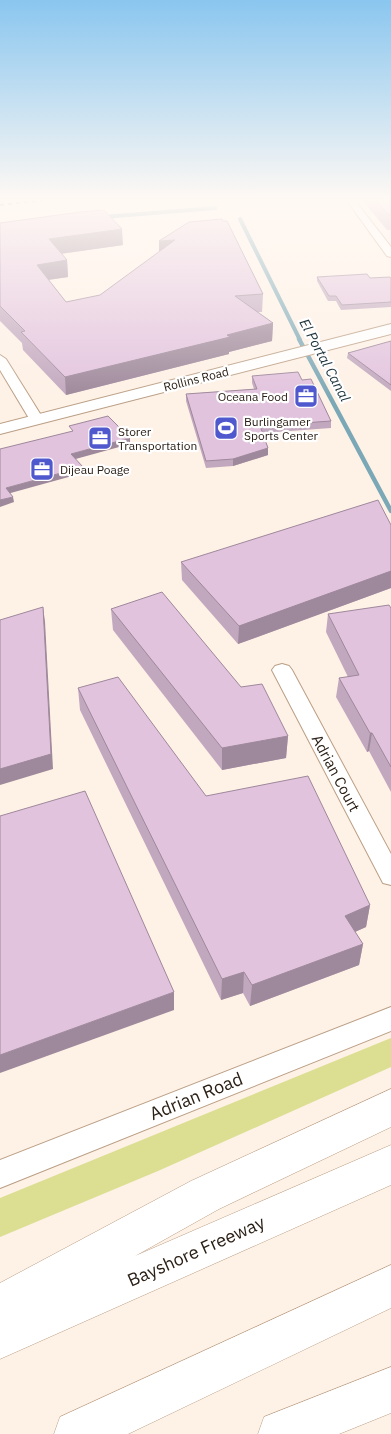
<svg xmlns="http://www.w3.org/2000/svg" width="391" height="1434" font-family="'IBM Plex Sans',sans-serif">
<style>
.green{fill:#dcdf92}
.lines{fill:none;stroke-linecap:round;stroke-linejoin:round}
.stream-far1{stroke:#7ba8b6;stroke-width:4}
.stream{stroke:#7ba8b6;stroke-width:4.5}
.minor-casing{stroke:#ba9e84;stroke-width:2}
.major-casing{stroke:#ba9e84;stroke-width:2}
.highway-casing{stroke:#ba9e84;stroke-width:1}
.minor{fill:#fff;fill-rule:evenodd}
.major{fill:#fff;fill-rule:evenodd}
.highway{fill:#fff;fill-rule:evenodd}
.rail{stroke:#4d4137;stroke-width:2;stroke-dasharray:4 4;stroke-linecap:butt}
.wall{fill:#c2a8bf}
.shaded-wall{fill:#9e889b}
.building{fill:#e2c3de;stroke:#9e889b}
.labels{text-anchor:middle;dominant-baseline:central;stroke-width:4.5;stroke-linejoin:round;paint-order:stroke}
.far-street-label{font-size:12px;fill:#2b2016;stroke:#fff}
.far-poi-label{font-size:12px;fill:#2b2016;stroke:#fff;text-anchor:start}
.far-water-label{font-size:14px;font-style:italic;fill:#1d333b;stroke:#fff}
.street-label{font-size:15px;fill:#2b2016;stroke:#fff}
.near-street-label{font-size:18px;fill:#2b2016;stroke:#fff}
</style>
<rect width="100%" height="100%" fill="#fef1e6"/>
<polygon class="green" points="391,1038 391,1067 158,1171 0,1237 0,1198"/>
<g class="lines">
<g class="stream-far1">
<polyline points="103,217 215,208"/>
<polyline points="240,219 300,340"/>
</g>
<polyline class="stream" points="299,339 391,511"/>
<g class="minor-casing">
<g id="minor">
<polygon points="345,198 353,198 391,247 391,257 387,256"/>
<polygon points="0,355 6,359 44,420 42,423 32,423 30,420 0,370"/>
<polygon points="282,664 289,666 292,670 391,854 391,885 383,883 272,670 275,666"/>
<polygon points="391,1007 391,1031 0,1188 0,1160"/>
</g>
</g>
<g class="major-casing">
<polygon id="major" points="391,324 391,334 0,434 0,424"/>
</g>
<g class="highway-casing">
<g id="highway">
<polygon points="391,1089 391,1127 219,1209 135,1256 391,1145 391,1185 0,1359 0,1283 191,1181"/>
<polygon points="391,1265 391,1308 128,1434 54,1434 60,1417"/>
<polygon points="391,1367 391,1413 339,1434 258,1434 264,1417"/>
</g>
</g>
<use href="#minor" class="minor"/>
<use href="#major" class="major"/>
<use href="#highway" class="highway"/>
<polyline class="rail" points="0,205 64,198"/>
</g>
<g class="wall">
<polygon points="362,198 391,198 391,230 387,230 362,200"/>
<polygon points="0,223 123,245 61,254 67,260 68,277 49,280 66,302 263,294 262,312 257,312 273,323 272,341 229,352 229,354 66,395 23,350 22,343 0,321"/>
<polygon points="317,277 391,279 391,307 341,310 336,301 328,301 317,281"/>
<polygon points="391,341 391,391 347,358 348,353"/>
<polygon points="252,376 302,380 331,421 331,428 263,433 268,448 268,455 233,466 206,468 186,401 186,394 254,389 252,383"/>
<polygon points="391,525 391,588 238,644 182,580 181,562"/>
<polygon points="391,608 391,792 369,751 367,752 336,697 339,678 348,677 326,632 328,614"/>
<polygon points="111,609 241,687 288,736 286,758 222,770 113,630"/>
<polygon points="78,688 206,796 370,905 366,927 355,932 363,944 359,965 250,1006 243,993 221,1000 80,710"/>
</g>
<g class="shaded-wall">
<polygon points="122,229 123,245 51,255 49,239"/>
<polygon points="175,240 159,257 159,241"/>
<polygon points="67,260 68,277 39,281 37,265"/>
<polygon points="273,323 272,341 229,352 229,354 66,395 65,377"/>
<polygon points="130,438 130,444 72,460 71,454"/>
<polygon points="268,448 268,455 233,466 233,459"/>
<polygon points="83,467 83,473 7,494 6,488"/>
<polygon points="13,497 14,502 0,507 0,500"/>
<polygon points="391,571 391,588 238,644 239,626"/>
<polygon points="43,607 45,622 53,769 0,785 0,769"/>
<polygon points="370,733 372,733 369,751 367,752"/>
<polygon points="288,736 286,758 222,770 222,748"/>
<polygon points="370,905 366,927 341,938 345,916"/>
<polygon points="363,944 359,965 250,1006 252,985"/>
<polygon points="244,972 243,993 221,1000 222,979"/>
<polygon points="174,992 174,1010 0,1073 0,1055"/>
</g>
<g class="building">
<polygon points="374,198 391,198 391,215 389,215"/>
<polygon points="104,210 122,229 49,239 67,260 37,265 66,302 100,295 175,240 159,241 189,222 222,219 223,221 227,221 263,294 235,296 273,323 227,335 230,337 65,377 21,332 25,331 0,306 0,223 80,212"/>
<polygon points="367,274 370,278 390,277 391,279 391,302 342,305 336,296 329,296 317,277"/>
<polygon points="391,341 391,385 348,353"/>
<polygon points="298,372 302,380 311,379 331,421 260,426 268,448 233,459 206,461 186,394 257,389 252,376"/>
<polygon points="108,416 130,438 71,454 83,467 6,488 13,497 0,500 0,449 73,431 69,426"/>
<polygon points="378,500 391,525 391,571 239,626 181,562"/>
<polygon points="162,592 241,687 262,684 288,736 222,748 111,609"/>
<polygon points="389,605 391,608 391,767 372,733 370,733 339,678 359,675 328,614"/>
<polygon points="43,607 51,754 0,769 0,620"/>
<polygon points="118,677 206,796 308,776 370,905 345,916 363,944 252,985 244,972 222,979 78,688"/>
<polygon points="85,791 174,992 0,1055 0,816"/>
</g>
<linearGradient id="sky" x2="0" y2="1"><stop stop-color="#8ac6ef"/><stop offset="0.5" stop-color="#fff9f4"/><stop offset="1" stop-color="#fff9f4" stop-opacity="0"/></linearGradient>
<rect width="391" height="399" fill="url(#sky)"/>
<defs>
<g id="office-square" transform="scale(1.25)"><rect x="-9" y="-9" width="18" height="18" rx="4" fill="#5058ce" stroke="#fff"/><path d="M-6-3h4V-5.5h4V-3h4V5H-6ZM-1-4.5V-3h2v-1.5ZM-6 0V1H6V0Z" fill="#fff"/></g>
<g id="stadium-square" transform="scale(1.25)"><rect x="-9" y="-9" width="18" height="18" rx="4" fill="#5058ce" stroke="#fff"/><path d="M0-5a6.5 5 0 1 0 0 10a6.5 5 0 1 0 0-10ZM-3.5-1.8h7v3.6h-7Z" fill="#fff"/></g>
</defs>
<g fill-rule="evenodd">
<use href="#office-square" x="306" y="396"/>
<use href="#stadium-square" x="226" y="428"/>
<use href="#office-square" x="100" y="438"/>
<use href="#office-square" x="42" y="469"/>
</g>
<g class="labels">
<g class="far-street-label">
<text transform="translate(196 379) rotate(-14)">Rollins Road</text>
</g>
<g class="far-poi-label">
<text x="288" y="396" text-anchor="end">Oceana Food</text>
<text x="244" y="421">Burlingamer<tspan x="244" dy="14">Sports Center</tspan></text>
<text x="118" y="431">Storer<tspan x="118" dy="14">Transportation</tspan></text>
<text x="60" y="469">Dijeau Poage</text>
</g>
<g class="far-water-label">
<text transform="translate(325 360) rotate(62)">El Portal Canal</text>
</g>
<g class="street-label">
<text transform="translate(336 773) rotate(62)">Adrian Court</text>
</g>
<g class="near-street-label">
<text transform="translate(196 1096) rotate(-22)">Adrian Road</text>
<text transform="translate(196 1251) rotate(-24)">Bayshore Freeway</text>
</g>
</g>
</svg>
